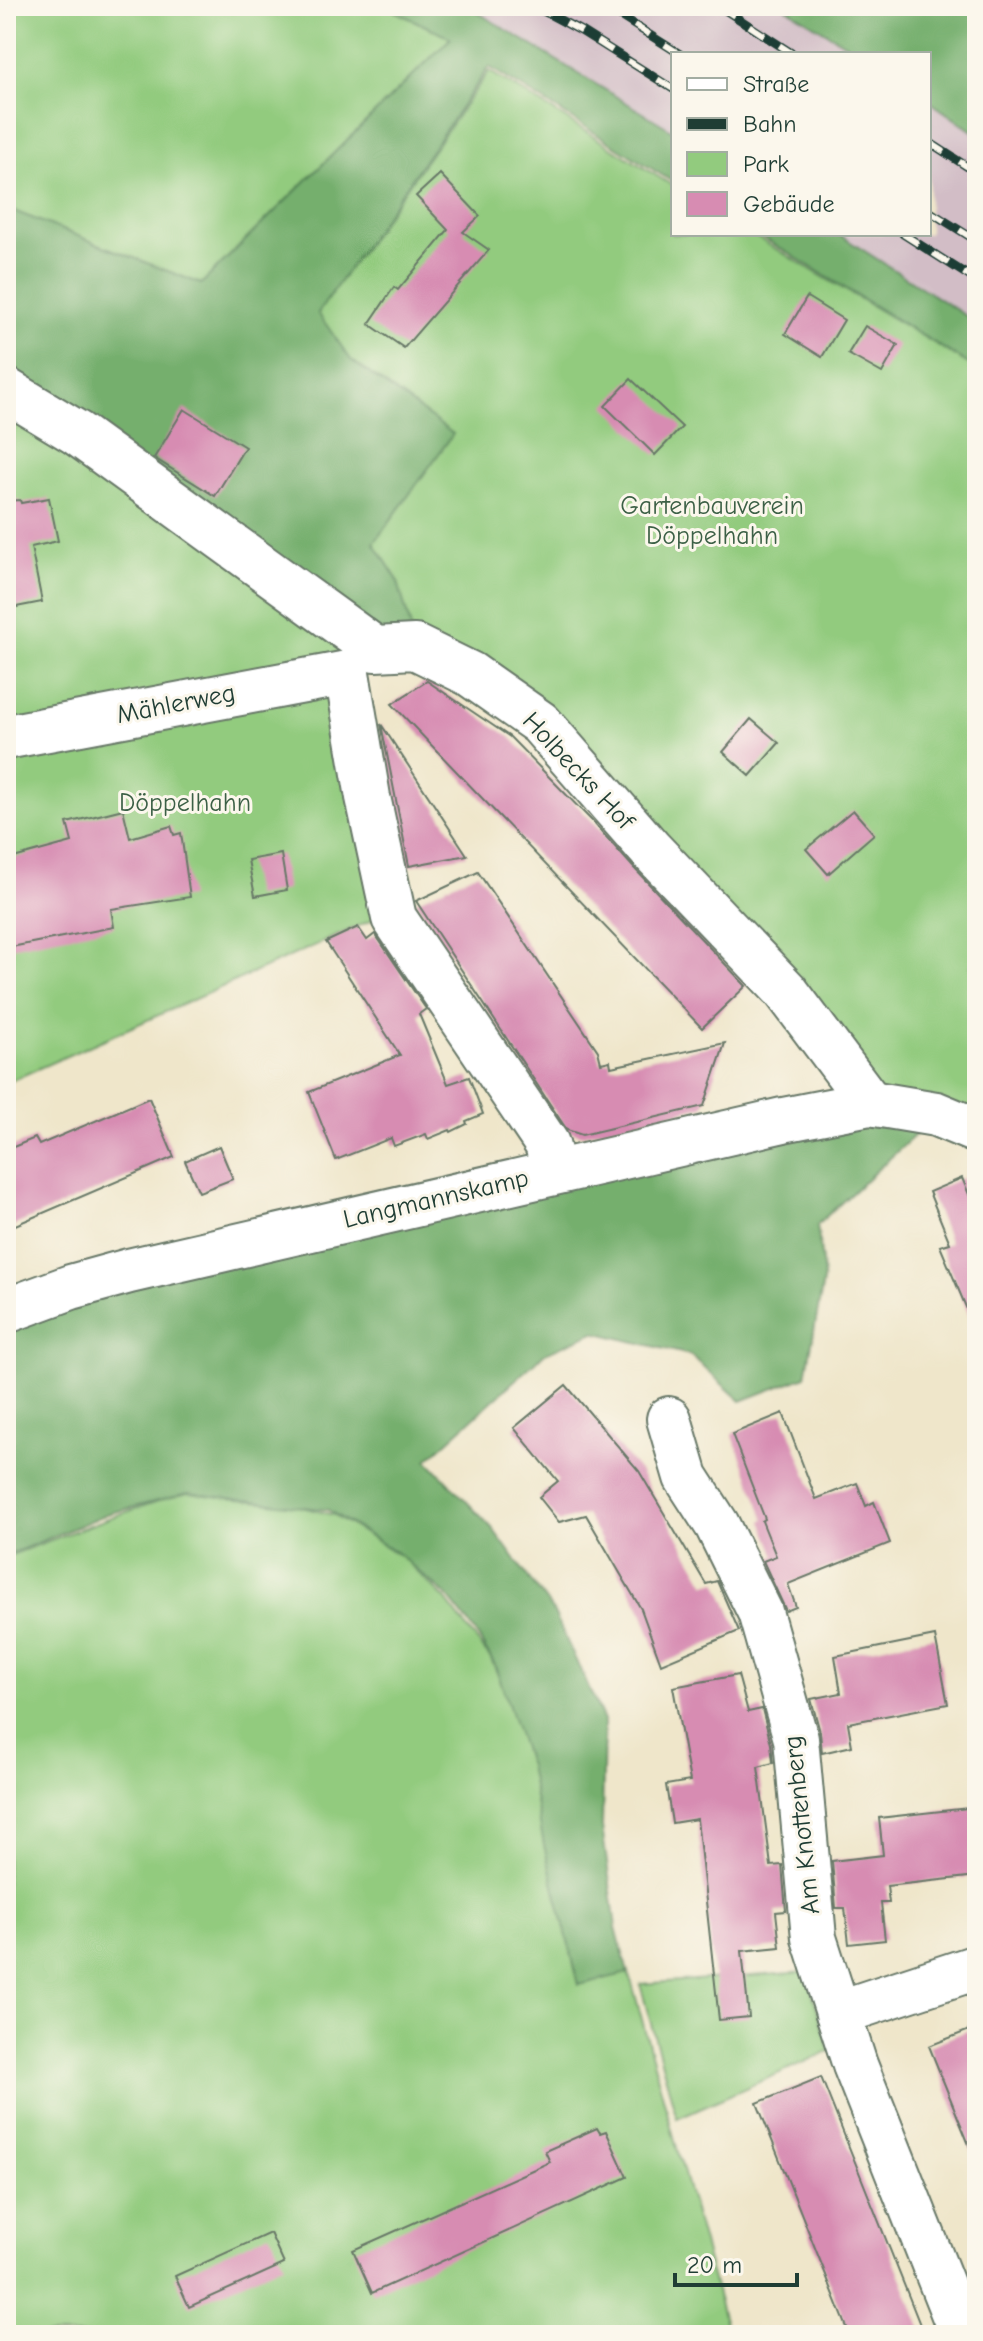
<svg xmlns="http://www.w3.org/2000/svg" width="983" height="2341" font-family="'Comic Neue',sans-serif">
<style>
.industrial{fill:#d2bdc6}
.green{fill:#92cb7e;stroke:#588459;stroke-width:2}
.forest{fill:#75af6d;stroke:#4a7650;stroke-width:2}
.building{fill:#d78cb2}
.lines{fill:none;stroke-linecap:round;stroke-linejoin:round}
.minor-casing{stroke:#687868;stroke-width:48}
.minor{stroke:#fff;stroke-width:44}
.rail-casing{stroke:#1f3d34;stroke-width:9}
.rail{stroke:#fbf7ec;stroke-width:6;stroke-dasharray:18;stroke-linecap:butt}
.labels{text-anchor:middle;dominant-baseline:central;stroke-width:6;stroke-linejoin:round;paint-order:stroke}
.park-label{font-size:26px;fill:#3c6046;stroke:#fbf7ec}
.street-label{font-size:26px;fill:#1f3d34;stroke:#fbf7ec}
</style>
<rect width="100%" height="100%" fill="#fbf7ec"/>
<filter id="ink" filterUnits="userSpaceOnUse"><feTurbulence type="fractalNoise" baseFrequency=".0125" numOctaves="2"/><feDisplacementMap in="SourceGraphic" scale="16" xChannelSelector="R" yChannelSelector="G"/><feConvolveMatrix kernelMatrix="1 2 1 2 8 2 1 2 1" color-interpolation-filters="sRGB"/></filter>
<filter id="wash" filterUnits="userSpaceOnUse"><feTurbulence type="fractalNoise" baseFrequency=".006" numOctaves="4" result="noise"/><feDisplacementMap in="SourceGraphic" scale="32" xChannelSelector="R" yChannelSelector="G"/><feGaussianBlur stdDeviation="1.8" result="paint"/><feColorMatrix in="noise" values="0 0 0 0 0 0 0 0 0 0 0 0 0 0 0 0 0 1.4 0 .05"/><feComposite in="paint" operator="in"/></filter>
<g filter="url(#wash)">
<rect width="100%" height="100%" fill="#efe6ca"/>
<g class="industrial">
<polygon points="467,6 783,6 862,54 673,54 673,131"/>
<polygon points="929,101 977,134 977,323 838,234 929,234"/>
</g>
<g class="green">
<polygon points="6,6 384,6 451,38 201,284 6,208"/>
<polygon points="489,71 673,186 673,234 751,234 977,369 977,969 975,964 971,966 977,981 977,1129 871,1102 540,723 416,646 397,579 374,543 453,434 351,360 317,314"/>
<polygon points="6,391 375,648 346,673 388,913 6,1083"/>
<polygon points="185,1492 268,1499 334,1515 402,1557 444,1598 491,1659 632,1983 728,2335 6,2335 6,1557 109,1518"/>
<polygon points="806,1972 830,2051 677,2118 640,1984"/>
</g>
<g class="forest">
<polygon points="384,6 467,6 673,131 673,182 489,67 318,313 351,360 453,434 374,543 397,579 416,646 376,647 6,387 6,208 201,284 451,38"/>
<polygon points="783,6 977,6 977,134 929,101 929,54 862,54"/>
<polygon points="757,234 838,234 977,323 977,369"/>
<polygon points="937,1115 817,1225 824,1276 806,1376 741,1401 690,1355 594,1332 545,1353 427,1460 492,1528 553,1611 604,1721 602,1827 616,1927 628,1973 579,1985 544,1845 529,1766 495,1665 474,1630 447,1596 396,1552 328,1510 188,1493 107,1514 6,1556 6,1310 786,1121"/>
</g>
<g id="blocks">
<g class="building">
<polygon points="440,174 480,216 463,232 489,250 404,348 369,324 394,287 398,290 448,230 416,196"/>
<polygon points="807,297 844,320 822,357 785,334"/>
<polygon points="865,326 898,345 882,373 848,354"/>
<polygon points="631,379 682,427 655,455 605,406"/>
<polygon points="184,409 245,447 215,496 154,458"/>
<polygon points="49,498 58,541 31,547 42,602 6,609 6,501 20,500 21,503"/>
<polygon points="427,681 510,737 592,821 632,866 746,986 702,1028 392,704"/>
<polygon points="751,719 779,743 750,776 723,752"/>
<polygon points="381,724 467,855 409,866"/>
<polygon points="123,809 130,838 171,826 174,835 181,833 190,897 111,909 114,927 6,948 6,860 72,842 67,823"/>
<polygon points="853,810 874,834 828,874 806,849"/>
<polygon points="281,854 287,890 255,896 248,860"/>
<polygon points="478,872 598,1051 601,1063 610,1061 611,1067 725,1043 704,1106 582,1135 567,1130 416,901"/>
<polygon points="358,927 367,940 375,934 426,1009 419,1014 448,1084 469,1077 483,1114 466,1121 467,1124 451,1132 450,1130 428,1139 426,1134 394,1146 391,1138 336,1160 309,1092 400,1055 326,942"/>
<polygon points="149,1098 174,1157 6,1229 6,1150 35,1138 39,1145"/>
<polygon points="219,1146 233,1179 199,1192 185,1161"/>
<polygon points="962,1178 977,1213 977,1333 940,1246 950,1243 929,1192"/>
<polygon points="566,1385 639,1471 706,1584 717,1581 739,1631 661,1664 641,1609 586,1515 559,1522 539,1497 558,1481 514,1428"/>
<polygon points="783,1413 816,1499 857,1483 866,1506 874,1502 890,1543 788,1584 796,1607 786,1611 763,1561 776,1556 762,1521 765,1519 732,1434"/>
<polygon points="935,1636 948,1704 848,1723 852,1746 822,1753 820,1732 811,1699 841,1693 835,1656"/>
<polygon points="738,1675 748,1712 762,1709 771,1744 773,1763 758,1767 771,1866 782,1865 786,1911 776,1912 780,1947 742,1951 749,2017 719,2020 697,1819 672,1823 666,1785 690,1781 673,1687"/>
<polygon points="977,1807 977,1876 887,1886 889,1903 881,1903 885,1940 849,1944 845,1908 836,1908 832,1861 883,1855 879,1818"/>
<polygon points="977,2027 977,2162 976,2162 929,2046"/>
<polygon points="821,2077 909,2297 924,2335 850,2335 757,2103"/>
<polygon points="597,2128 600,2133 606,2131 627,2177 372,2293 353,2250 550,2162 545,2151"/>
<polygon points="270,2233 284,2264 189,2307 175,2276"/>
</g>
</g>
</g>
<g filter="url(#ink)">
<use href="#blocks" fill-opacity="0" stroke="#687868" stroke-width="2"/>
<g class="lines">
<g class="minor-casing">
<g id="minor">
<polyline points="6,390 77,433 375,649 415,647 470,674 540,723 650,849 786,991 870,1103"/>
<polyline points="347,673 368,797 394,918 547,1144 554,1172"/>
<polyline points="6,737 347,673"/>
<polyline points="6,1311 71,1287 129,1271 783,1120 870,1103 936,1114 977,1131"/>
<polyline points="669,1419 686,1477 717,1525 760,1612 796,1739 814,1938 855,2065 962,2335"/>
<polyline points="838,2013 977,1967"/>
</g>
</g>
<use href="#minor" class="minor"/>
<g class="rail-casing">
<g id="rail">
<polyline points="534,6 581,31 673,89"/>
<polyline points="604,6 680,54"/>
<polyline points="719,6 793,54"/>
<polyline points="929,142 977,173"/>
<polyline points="929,211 977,241"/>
<polyline points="903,234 977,281"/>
</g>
</g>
<use href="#rail" class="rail"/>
</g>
</g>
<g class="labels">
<g class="park-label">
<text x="712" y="506">Gartenbauverein<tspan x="712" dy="30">Döppelhahn</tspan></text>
<text x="185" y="803">Döppelhahn</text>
</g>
<g class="street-label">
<text transform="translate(176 704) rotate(-11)">Mählerweg</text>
<text transform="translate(578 771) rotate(47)">Holbecks Hof</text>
<text transform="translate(436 1199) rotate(-13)">Langmannskamp</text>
<text transform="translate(802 1825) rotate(-96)">Am Knottenberg</text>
</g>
</g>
<rect width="983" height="2341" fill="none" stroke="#fbf7ec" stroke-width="32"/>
<rect x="671" y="52" width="260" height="184" fill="#fbf7ec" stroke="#a3ada2" stroke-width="2"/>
<rect x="687" y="78" width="40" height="12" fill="#ffffff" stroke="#a3ada2" stroke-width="2"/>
<text x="743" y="92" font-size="24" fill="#1f3d34">Straße</text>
<rect x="687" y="118" width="40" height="12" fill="#1f3d34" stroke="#a3ada2" stroke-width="2"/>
<text x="743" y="132" font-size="24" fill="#1f3d34">Bahn</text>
<rect x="687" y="152" width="40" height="24" fill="#92cb7e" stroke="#a3ada2" stroke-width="2"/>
<text x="743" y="172" font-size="24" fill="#1f3d34">Park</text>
<rect x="687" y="192" width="40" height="24" fill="#d78cb2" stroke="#a3ada2" stroke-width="2"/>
<text x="743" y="212" font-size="24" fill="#1f3d34">Gebäude</text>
<path d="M675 2273v12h122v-12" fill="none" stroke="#1f3d34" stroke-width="4"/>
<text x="687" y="2273" font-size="24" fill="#1f3d34" stroke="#fbf7ec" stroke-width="6" paint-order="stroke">20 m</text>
</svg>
